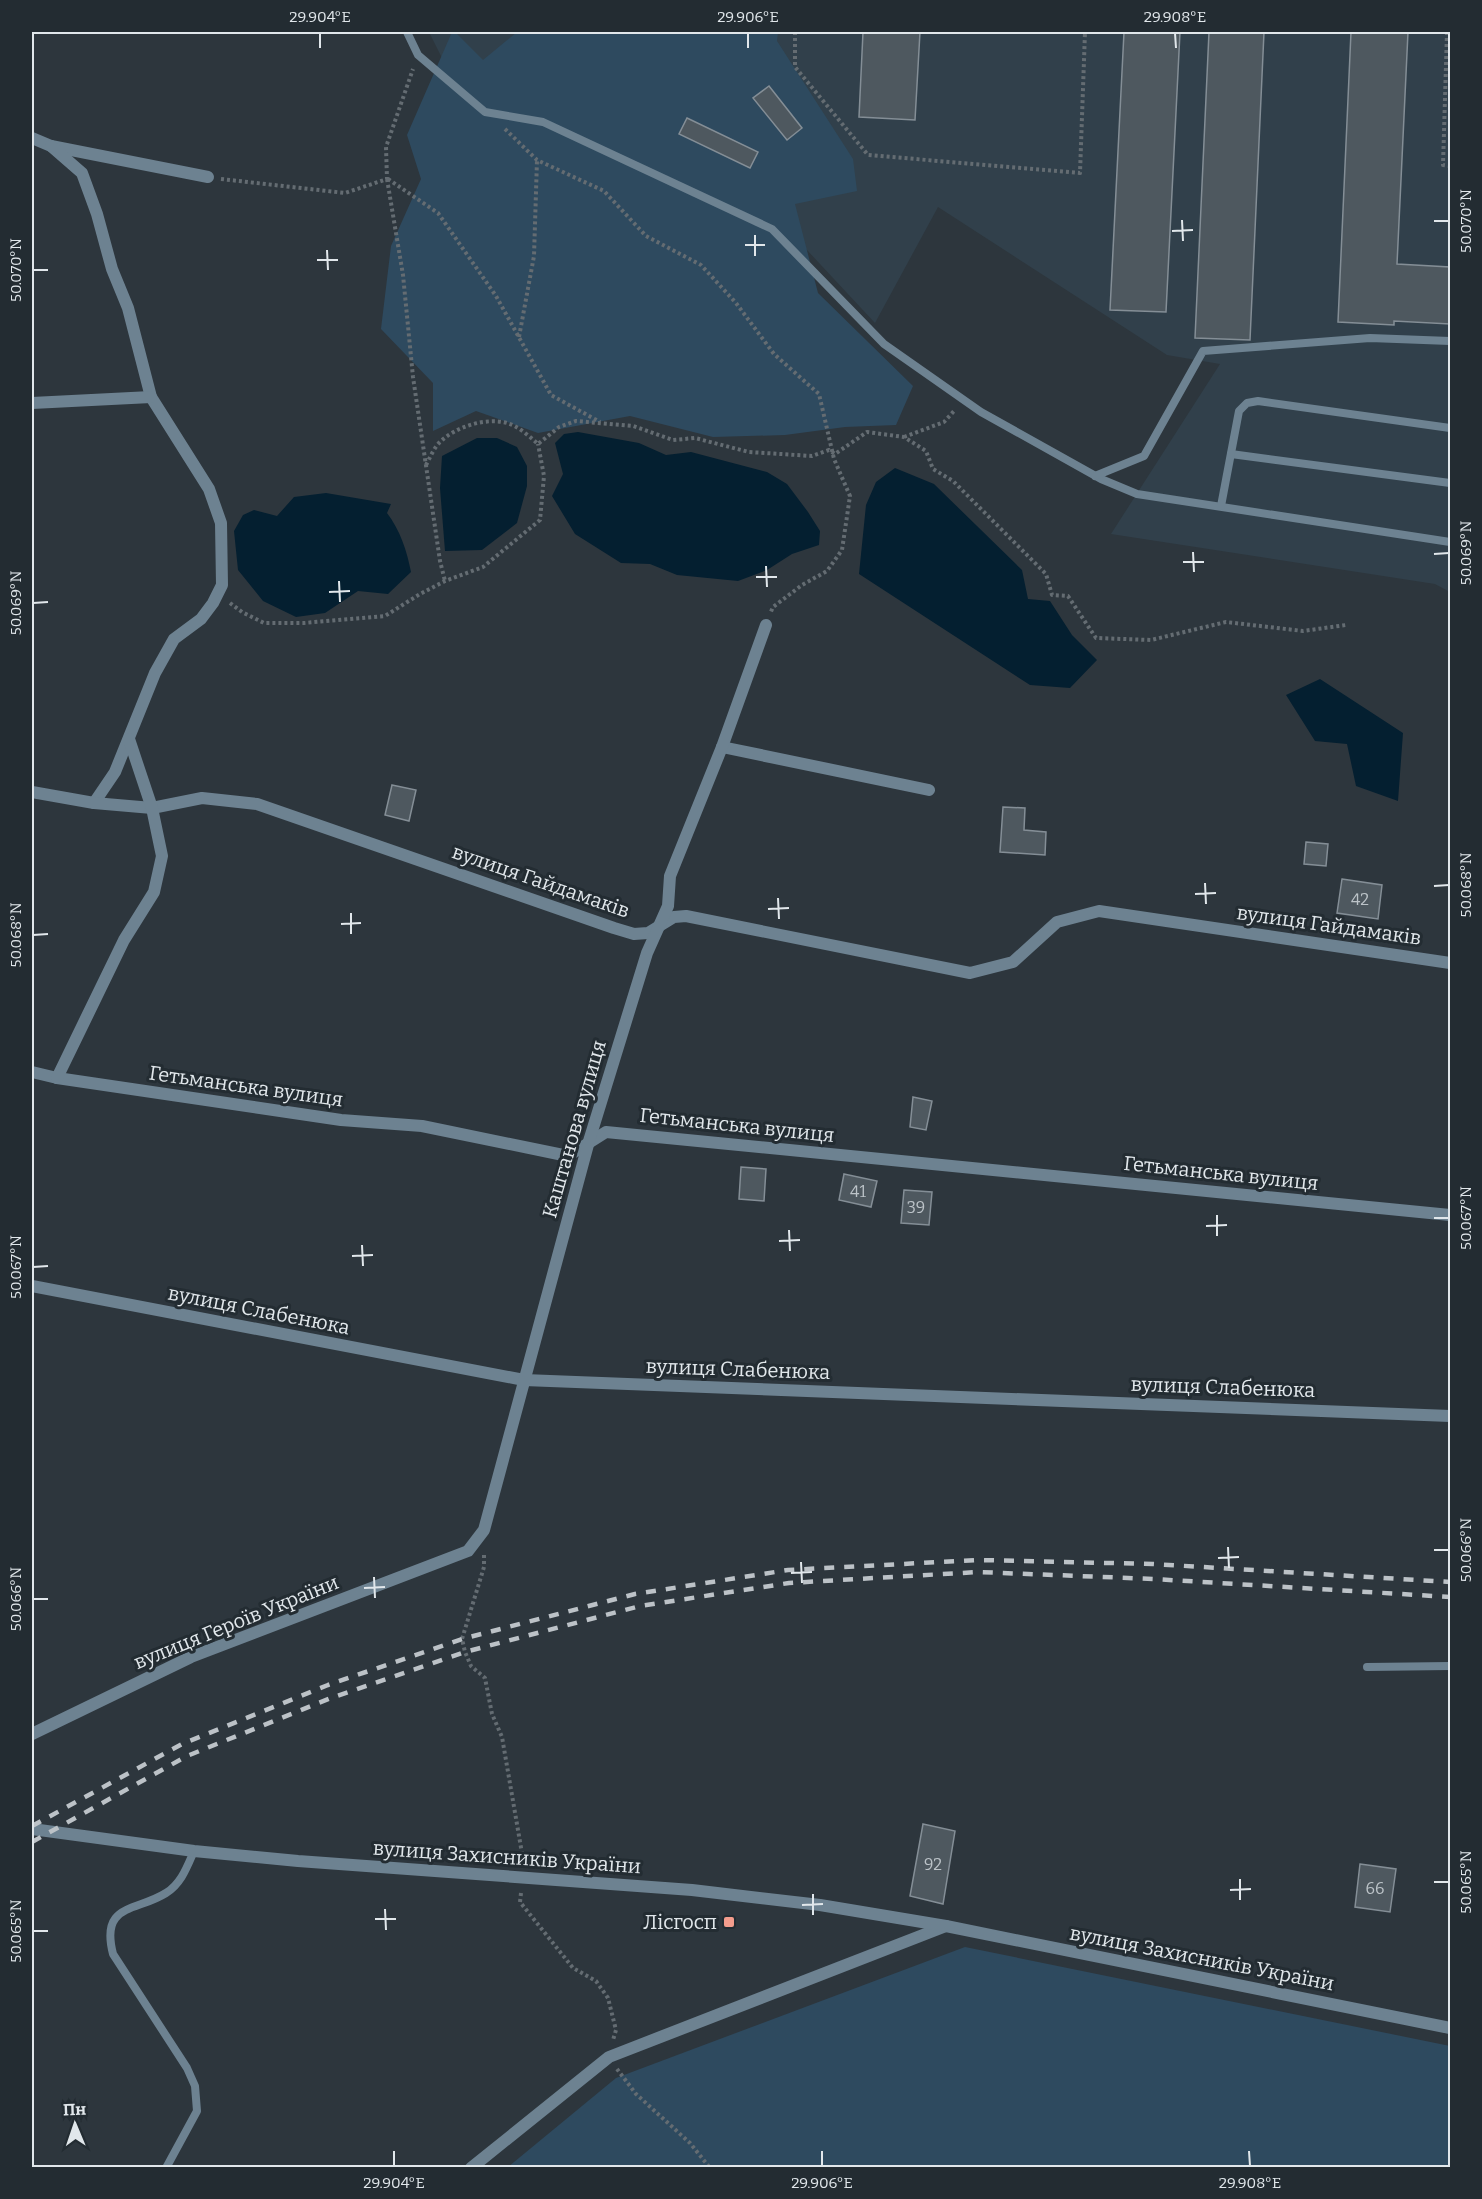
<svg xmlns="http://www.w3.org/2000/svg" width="1482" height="2199" font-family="Bitter,serif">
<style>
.built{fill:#31404b}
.green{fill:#2e4a5f}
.water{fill:#041f30}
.building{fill:#4e585f;stroke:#848e96;stroke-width:1.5}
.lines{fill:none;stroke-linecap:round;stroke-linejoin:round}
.path{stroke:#646c72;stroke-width:4;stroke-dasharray:3 3;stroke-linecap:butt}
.service{stroke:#6d8291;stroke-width:8}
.minor{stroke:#6d8291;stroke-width:12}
.tertiary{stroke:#6d8291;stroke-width:12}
.rail{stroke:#bcc2c7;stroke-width:4.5;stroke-dasharray:10 10;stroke-linecap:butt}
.ticks{fill:none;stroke:#e1e7eb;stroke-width:2}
.poi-dot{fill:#f49d8d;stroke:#232c32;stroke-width:2}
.labels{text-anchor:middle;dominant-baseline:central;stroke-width:6;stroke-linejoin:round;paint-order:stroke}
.number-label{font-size:16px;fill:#bcc3c8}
.street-label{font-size:20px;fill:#e1e7eb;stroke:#232c32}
.poi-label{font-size:20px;fill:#e1e7eb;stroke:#232c32;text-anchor:end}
.neatline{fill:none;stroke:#e1e7eb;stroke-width:2}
.ticks-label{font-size:15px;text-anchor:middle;fill:#e1e7eb}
</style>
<rect width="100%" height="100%" fill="#2d363d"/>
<polygon class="built" points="429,32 1450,32 1450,592 1435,584 1111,534 1220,364 1167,355 938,207 875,323 779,220 453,80"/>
<g class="green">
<polygon points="452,32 455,32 483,60 517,32 778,32 777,41 853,159 857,191 795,204 818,293 913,386 896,425 845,427 785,435 713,437 630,416 538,433 476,411 433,431 433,383 381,329 391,246 421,179 407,135"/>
<polygon points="965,1947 1450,2046 1450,2167 508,2167 616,2078"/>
</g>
<g class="water">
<polygon points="578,432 639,443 666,455 691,452 767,472 787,484 808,512 820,531 819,545 792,554 767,570 738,581 677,575 650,564 621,563 575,534 552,496 563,474 555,443 564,434"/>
<polygon points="477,438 497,438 517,447 527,466 527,486 517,523 482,550 445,551 440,488 442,456"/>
<polygon points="895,468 934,484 1022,570 1028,599 1050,601 1072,635 1097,660 1070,688 1030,685 859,574 866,505 876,482"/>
<path d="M326 493 391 504 387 513C400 530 407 551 411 572L388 594 358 591 325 613 296 617 263 601 238 570 234 531 243 515 254 510 277 516 294 497Z"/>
<polygon points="1320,679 1403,733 1398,801 1356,786 1347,744 1315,741 1286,695"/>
</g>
<g class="building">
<polygon points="863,32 920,32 915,120 859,117"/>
<polygon points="1124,32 1180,32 1166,312 1110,310"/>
<polygon points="1209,32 1264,32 1250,340 1195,338"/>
<polygon points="1351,32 1408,32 1397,264 1450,267 1450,324 1394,321 1394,325 1338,322"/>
<polygon points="769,86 802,128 787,140 753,98"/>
<polygon points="687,118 758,152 750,168 679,134"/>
<polygon points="392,785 416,790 409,821 385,815"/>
<polygon points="1003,807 1025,808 1024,830 1046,832 1045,855 1000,852"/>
<polygon points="1306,842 1328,844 1326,866 1304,864"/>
<polygon points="1342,879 1382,885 1378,919 1337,913"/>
<polygon points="913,1097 932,1101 926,1130 910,1127"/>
<polygon points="741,1167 766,1169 764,1201 739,1199"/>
<polygon points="844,1174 877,1181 871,1207 839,1200"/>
<polygon points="904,1190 932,1192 929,1225 901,1223"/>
<polygon points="923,1824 955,1831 943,1904 910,1896"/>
<polygon points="1360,1864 1396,1869 1390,1912 1355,1907"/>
</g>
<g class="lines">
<g class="path">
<polyline points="795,32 795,67 868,155 1080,173 1085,32"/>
<polyline points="1447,32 1443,165 1450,166"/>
<polyline points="505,129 537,160 604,191 646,236 701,265 736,303 774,354 819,394 834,459 850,496 842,550 827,571 802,585 773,607 770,614"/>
<polyline points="221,179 345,193 387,179 386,147 413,69"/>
<polyline points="387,179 403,275 413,377 440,561 445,581"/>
<polyline points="388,179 438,213 496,296 551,395 600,422"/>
<polyline points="519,337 534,256 537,160"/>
<polyline points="904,437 944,422 955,410"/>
<path d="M426 465C430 458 434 447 441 441 456 427 486 417 507 423 518 426 529 436 538 444L559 427 576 421 633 426 673 440 695 438 749 452 812 456 829 450 835 454 867 432 904 437 926 451 933 469 953 481 1046 574 1052 595 1068 596 1096 638 1151 640 1226 622 1303 631 1346 625"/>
<polyline points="230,603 242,612 264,623 304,623 385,616 420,594 445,581 483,567 540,520 544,476 538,444"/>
<polyline points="484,1555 484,1567 462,1639 465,1652 471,1666 485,1678 492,1714 502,1737 524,1865"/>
<polyline points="521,1893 520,1902 573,1968 596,1981 608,1998 616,2030 613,2040"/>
<polyline points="617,2069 636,2094 690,2143 710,2168"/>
</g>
<g class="service">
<polyline points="407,32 418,55 485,112 543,122 772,229 884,344 981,412 1101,479 1137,494 1450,542"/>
<polyline points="1231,454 1450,483"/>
<polyline points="1095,476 1144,456 1203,351 1370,338 1450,341"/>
<polyline points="1221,506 1239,411 1247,403 1258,401 1450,428"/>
<polyline points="1367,1667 1450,1666"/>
<path d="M166 2168 197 2111 195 2086 187 2068 113 1954C100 1903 136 1912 166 1893 181 1884 187 1867 194 1851"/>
</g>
<g class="minor">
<polyline points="32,138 51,146 208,177"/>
<polyline points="51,146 82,173 97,214 112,269 128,308 151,397 209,489 221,523 222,585 213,603 201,619 174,639 155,673 115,772 94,803"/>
<polyline points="32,403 151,397"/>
<polyline points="722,747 929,790"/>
<polyline points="32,792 94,803 152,808 202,798 257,804 614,928 634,934 648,933 674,917 686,916 970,973 1013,962 1057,922 1099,911 1450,963"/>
<polyline points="32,1072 57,1078 341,1120 422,1126 568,1156 606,1132 1450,1215"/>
<polyline points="57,1078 124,940 154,892 162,856 152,808 129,739"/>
<polyline points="32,1286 524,1380 1450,1416"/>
<polyline points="32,1734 191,1657 468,1551 484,1530 589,1141 647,953 668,906 670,876 722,747 766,625"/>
<polyline points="471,2168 609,2057 946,1926"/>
</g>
<polyline class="tertiary" points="32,1829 194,1851 298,1861 692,1890 820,1905 946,1926 1450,2028"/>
<g class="rail">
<polyline points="32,1826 182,1744 328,1685 462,1639 635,1594 788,1570 978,1560 1153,1564 1450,1582"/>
<polyline points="32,1842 187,1756 331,1698 465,1652 640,1606 789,1583 978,1572 1154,1579 1450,1597"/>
</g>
</g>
<path class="ticks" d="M320 33V48M748 33V48M1175 33 1176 48M1182 220 1183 241M1434 221H1449M1172 231 1193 230M755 235V256M745 245H765M327 250 328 270M317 260H338M33 270H48M1193 552 1194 572M1434 554 1449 553M1183 562H1204M766 566 767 587M756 577H777M339 581 340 602M329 592 350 591M33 603 48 602M1205 883 1206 904M1434 886 1449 885M1195 894 1216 893M778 898 779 919M768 909 789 908M351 913V934M341 924 361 923M33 935 48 934M1217 1215V1236M1434 1218H1449M1206 1226 1227 1225M789 1230 790 1251M779 1241 800 1240M362 1245 363 1266M352 1256 373 1255M33 1267 48 1266M1228 1547 1229 1568M1434 1550H1449M1218 1558 1239 1557M801 1562 802 1583M791 1573 812 1572M374 1577 375 1598M364 1588 385 1587M33 1599H48M1240 1879V1900M1434 1882H1449M1230 1890 1251 1889M813 1894V1915M802 1905 823 1904M385 1909 386 1930M375 1919H396M33 1931H48M394 2151V2166M822 2151V2166M1249 2151 1250 2166"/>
<rect class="poi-dot" x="723" y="1916" width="12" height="12" rx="3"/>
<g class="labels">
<g class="number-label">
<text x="1360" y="899">42</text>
<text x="858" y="1191">41</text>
<text x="916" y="1207">39</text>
<text x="933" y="1864">92</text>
<text x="1375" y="1888">66</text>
</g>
<g class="street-label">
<text transform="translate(541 881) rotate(19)">вулиця Гайдамаків</text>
<text transform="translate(1329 925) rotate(8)">вулиця Гайдамаків</text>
<text transform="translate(246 1086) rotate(8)">Гетьманська вулиця</text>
<text transform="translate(737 1125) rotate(6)">Гетьманська вулиця</text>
<text transform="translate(574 1129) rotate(-74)">Каштанова вулиця</text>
<text transform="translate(1221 1173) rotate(6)">Гетьманська вулиця</text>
<text transform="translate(259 1310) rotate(11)">вулиця Слабенюка</text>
<text transform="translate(738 1369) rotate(2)">вулиця Слабенюка</text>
<text transform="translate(1223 1387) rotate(2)">вулиця Слабенюка</text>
<text transform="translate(236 1622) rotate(-22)">вулиця Героїв України</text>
<text transform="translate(507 1857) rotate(4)">вулиця Захисників України</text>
<text transform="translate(1202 1958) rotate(11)">вулиця Захисників України</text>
</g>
<g class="poi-label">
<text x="717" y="1922">Лісгосп</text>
</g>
</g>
<rect width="1482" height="2199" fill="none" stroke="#232c32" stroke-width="66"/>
<g transform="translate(75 2124) rotate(358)" stroke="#232c32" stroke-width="4.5" paint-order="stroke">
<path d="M0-4.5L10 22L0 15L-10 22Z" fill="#e1e7eb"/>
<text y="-9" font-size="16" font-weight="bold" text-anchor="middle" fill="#e1e7eb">Пн</text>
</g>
<rect x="33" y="33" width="1416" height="2133" class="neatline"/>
<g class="ticks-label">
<text x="320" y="22">29.904°E</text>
<text x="748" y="22">29.906°E</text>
<text x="1175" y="22">29.908°E</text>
<text transform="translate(1466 221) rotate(-90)" y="5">50.070°N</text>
<text transform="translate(16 270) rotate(-90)" y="5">50.070°N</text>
<text transform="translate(1466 553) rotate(-90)" y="5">50.069°N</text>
<text transform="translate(16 603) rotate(-90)" y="5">50.069°N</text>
<text transform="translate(1466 885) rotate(-90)" y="5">50.068°N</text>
<text transform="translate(16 935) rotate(-90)" y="5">50.068°N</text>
<text transform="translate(1466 1218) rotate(-90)" y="5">50.067°N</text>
<text transform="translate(16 1267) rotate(-90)" y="5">50.067°N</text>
<text transform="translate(1466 1550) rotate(-90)" y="5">50.066°N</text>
<text transform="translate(16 1599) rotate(-90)" y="5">50.066°N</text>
<text transform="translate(1466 1882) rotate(-90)" y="5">50.065°N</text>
<text transform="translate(16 1931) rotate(-90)" y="5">50.065°N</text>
<text x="394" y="2188">29.904°E</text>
<text x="822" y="2188">29.906°E</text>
<text x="1250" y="2188">29.908°E</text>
</g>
</svg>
